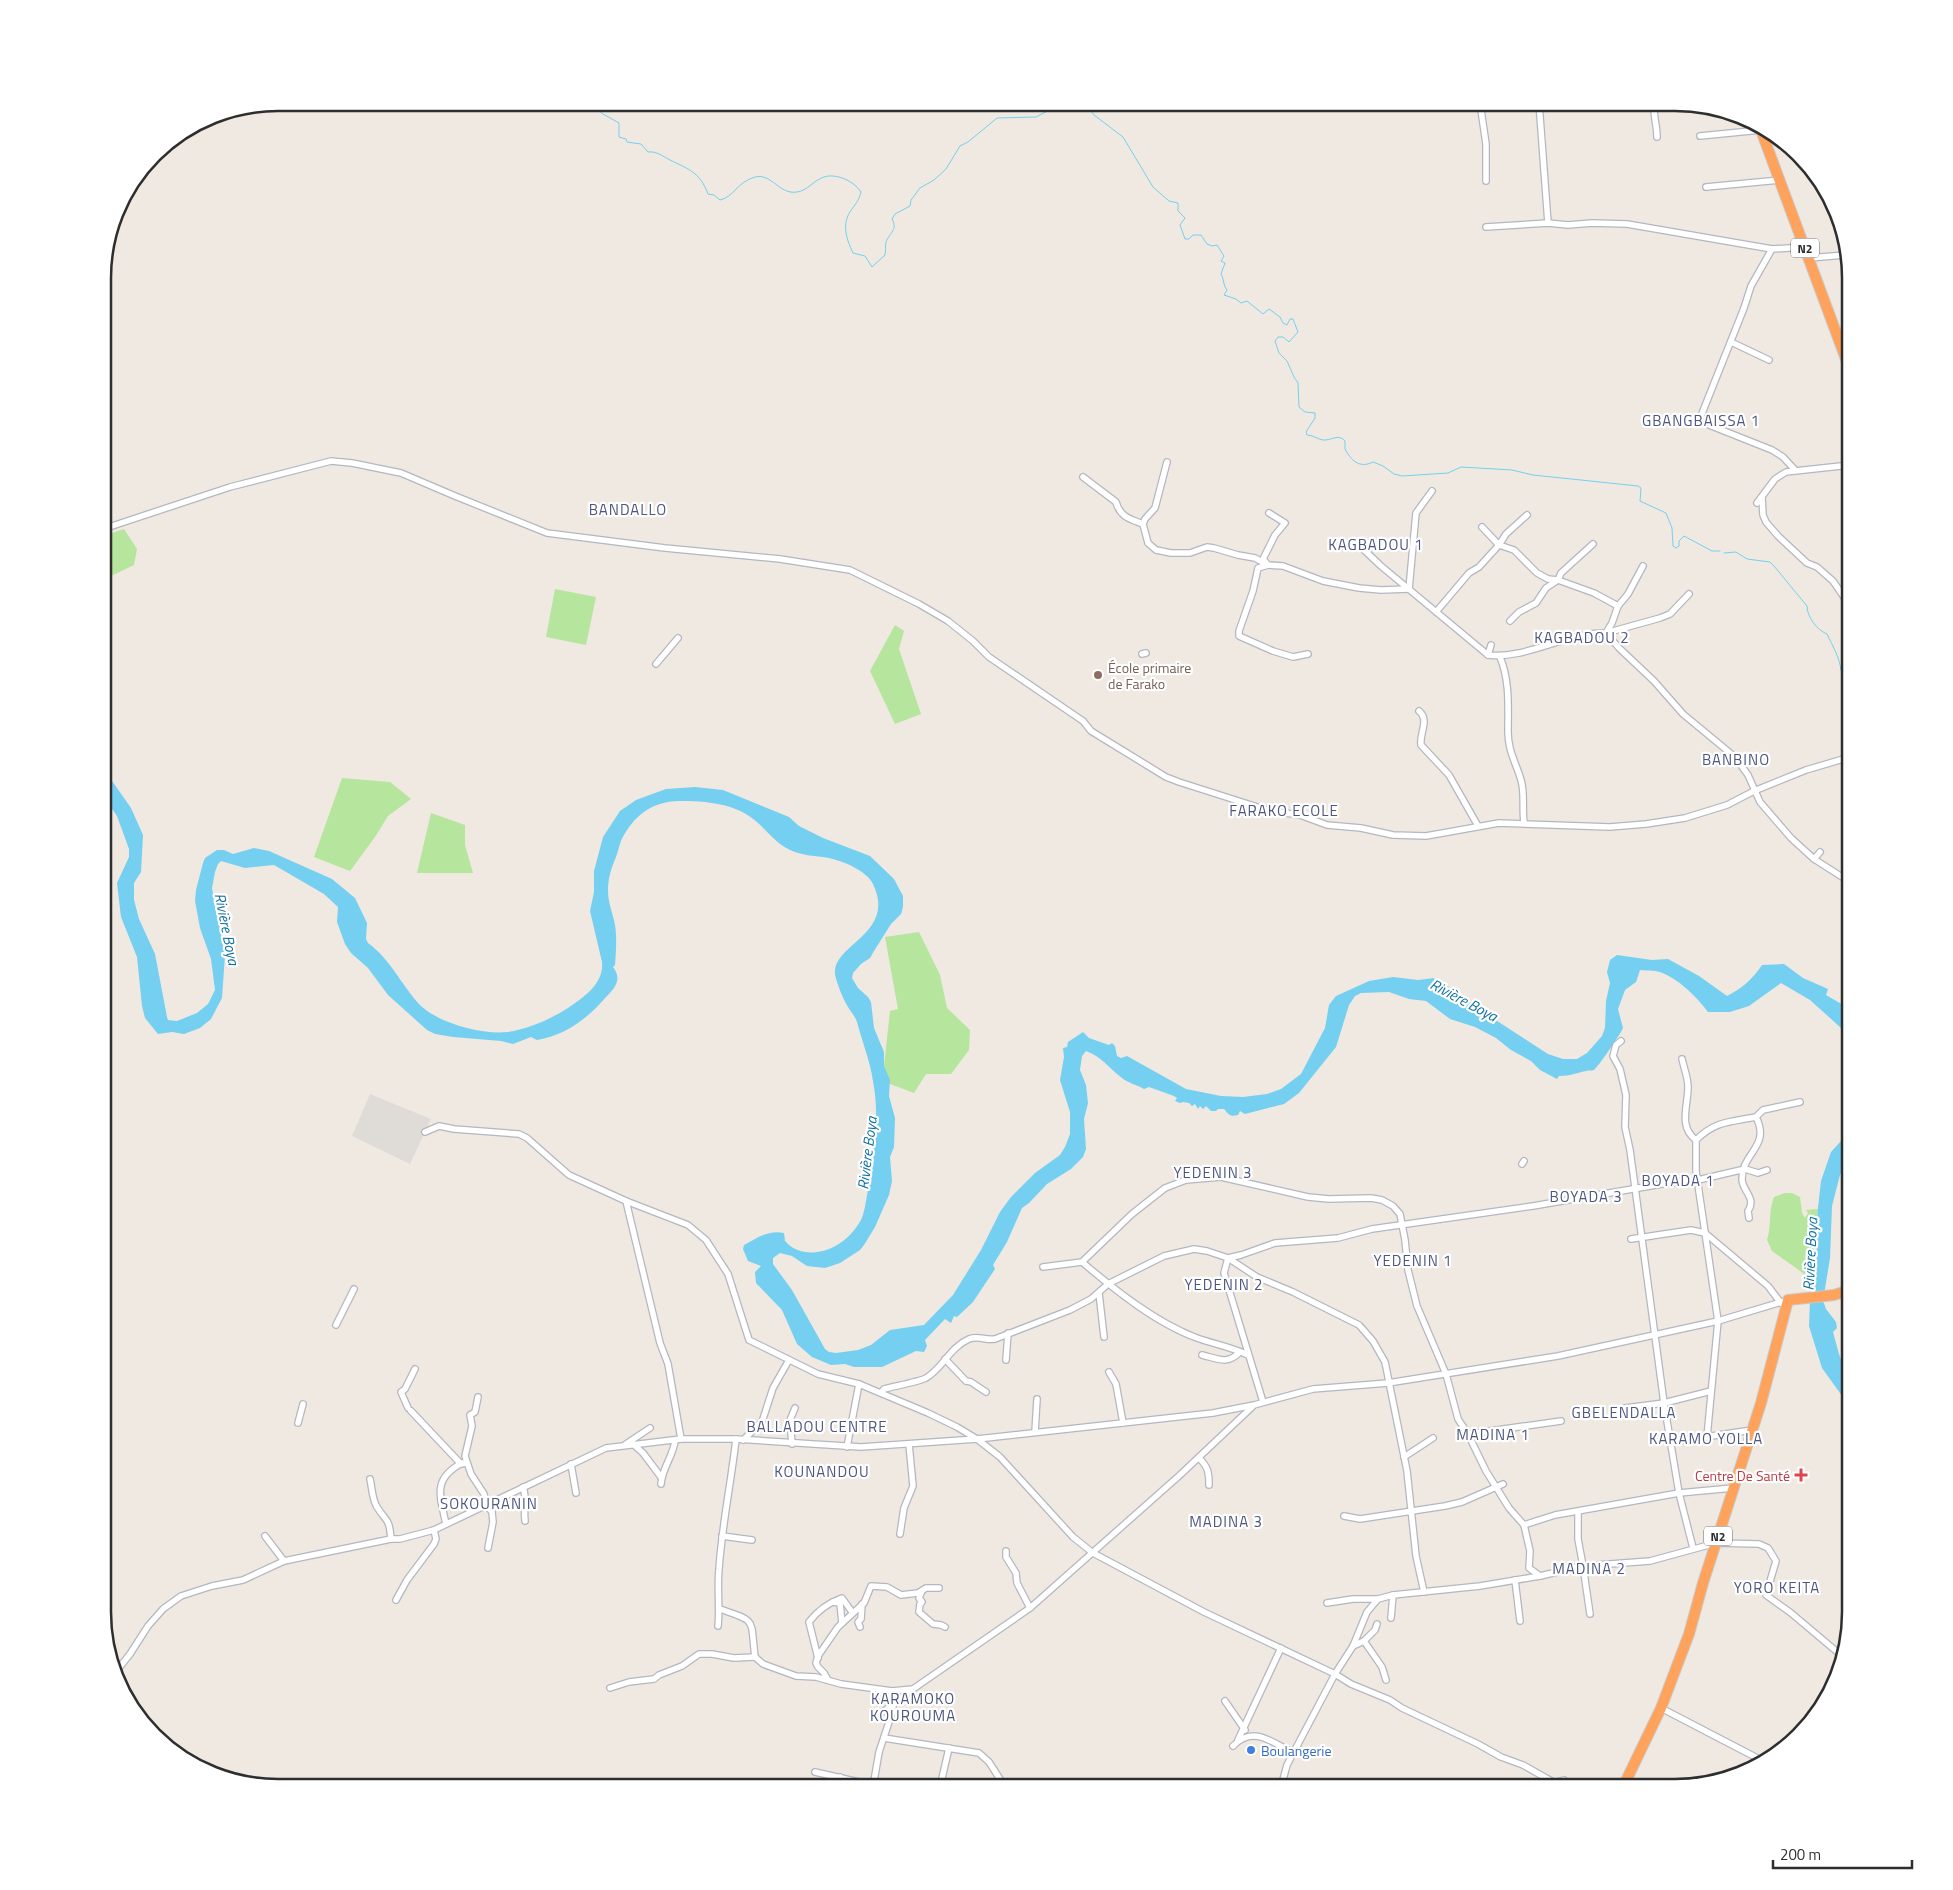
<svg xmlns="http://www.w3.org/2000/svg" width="1953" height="1890" font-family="'Titillium Web',sans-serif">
<rect width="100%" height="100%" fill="#efe9e1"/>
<!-- green -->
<g fill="#b6e59e">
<path d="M124,529L137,549L134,565L103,580V536Z"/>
<path d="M555,589L596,597L586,645L546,637Z"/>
<path d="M895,625L904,631L899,649L921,714L895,724L870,671Z"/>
<path d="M342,778L390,782L411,799L388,816L375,837L350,871L314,857Z"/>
<path d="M431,813L465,825V845L473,873H417Z"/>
<path d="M919,932L940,975L947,1008L970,1030L969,1050L951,1074H926L914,1093L890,1084L884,1066L890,1011L898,1009L885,937Z"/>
<path d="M1785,1193H1792L1800,1197L1802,1213L1805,1218L1808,1213L1806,1210L1818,1209L1813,1235L1817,1244L1814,1281L1772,1251L1767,1240C1772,1225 1768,1211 1774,1197Z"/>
</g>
<!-- plaza -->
<path fill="#dfdcd8" d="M370,1094L431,1119L410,1164L352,1136Z"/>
<!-- water -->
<g fill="#75cff0">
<path d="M103,768L131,808L143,835L141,872L134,883V900L139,919L155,954L167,1017L168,1020L177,1021L197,1013L208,1004L215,990L211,959L200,928L195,901L196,890L203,863L205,858L217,850H224L233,854L254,848L269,851L332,879L355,898L367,923L366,939L368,943C390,959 401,984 419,1004C437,1023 482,1035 508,1032C528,1029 551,1019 568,1008C584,997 604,984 602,962L590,911L594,892V871L603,837L620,811L636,800L666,789L695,787L723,790L789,817L799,826L823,838L870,856L894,879L903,896V907L901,914L891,924L874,951L870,958L861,964L853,973L852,978L858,988L868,997L871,1002L874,1028L884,1052V1066L890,1080L889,1096L895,1118L894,1147L890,1157L892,1181L889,1195L875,1227L864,1245L860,1250L840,1263L825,1268L807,1266L792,1256L780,1253L773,1258V1264L792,1290L825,1349L829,1352L836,1353L858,1350L871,1345L890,1330L924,1325L953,1295L981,1250L1000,1212L1011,1197L1035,1173L1060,1155L1065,1147L1070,1134V1112L1060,1080L1064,1057L1063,1048L1067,1047L1068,1042L1083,1032L1089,1038L1109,1045L1112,1043L1115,1046L1117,1056L1121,1058L1127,1056L1186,1089L1221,1096L1243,1097L1267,1094L1281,1089L1301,1074L1325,1028L1329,1005L1336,996L1369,981L1393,977L1418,980L1434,978L1435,981L1449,987L1463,1001L1473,1003L1474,1006L1548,1054L1563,1059H1577L1587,1053L1602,1036L1605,1028L1606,1001L1610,983L1607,972L1610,960L1617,955L1652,960L1668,959L1699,976L1727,996C1742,988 1752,980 1762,965L1784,964L1803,978L1828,989L1826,995L1850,1009V1036L1810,1000L1781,983L1749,1006L1730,1012H1708C1696,996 1679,979 1660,972C1654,970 1646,971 1640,970L1636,982L1625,990L1618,1009L1623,1028C1620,1035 1598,1067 1594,1070C1591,1071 1588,1070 1586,1071C1575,1073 1571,1076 1559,1076L1557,1079L1540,1070L1531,1061L1511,1050L1496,1038L1475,1027L1450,1019L1426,1001L1409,999L1389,992L1361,993L1355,996L1349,1005L1336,1047L1299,1093L1284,1104L1245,1114L1240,1111L1238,1115C1230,1117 1229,1115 1224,1109H1218L1216,1111H1211L1206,1106L1203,1109L1200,1106L1198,1109L1195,1104L1192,1106L1189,1103L1183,1102L1180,1103L1175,1101L1177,1098L1174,1096L1149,1087L1144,1089C1137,1085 1128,1083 1122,1078C1109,1068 1102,1057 1086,1051L1082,1056L1080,1070L1086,1085L1088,1103L1084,1119L1086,1149L1083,1157L1071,1169L1047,1184L1029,1203L1022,1208L1007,1242L993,1265L995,1269L973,1302L957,1317L954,1316L951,1323L945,1319L925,1340L927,1346L924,1352L916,1351L882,1367H854L845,1364L831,1365L812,1357L797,1344L782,1310L756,1283L755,1272L761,1266L748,1261L743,1249L744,1245C757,1238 768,1230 784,1233L785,1241C796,1254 814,1255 829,1249C843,1244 854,1232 861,1220C865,1211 866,1200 868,1190C874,1154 880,1118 873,1081C870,1061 862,1041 857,1022C855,1016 851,1012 848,1007C843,999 837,984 835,974C832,944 897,934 873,884C867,871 843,861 829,858C818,856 806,856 795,852C779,847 769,833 757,822C736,803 706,801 679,801C652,801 632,817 621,841C619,846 618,852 616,857C611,869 608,878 608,891C608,903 613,914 615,925C617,938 616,952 615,965L613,967C622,979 616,987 606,997C587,1019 566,1035 537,1040L531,1037L513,1044L501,1041L453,1037L435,1034L427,1030L388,995L368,968L351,953L345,944L337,922L338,907L324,894L274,865L245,868L221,861L218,864L215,872L212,888L225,955L222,998L211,1019L200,1028L184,1034L172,1032L158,1034L145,1018L142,1006L137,957L121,917L117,883L129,857V849L117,816L103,796Z"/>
<path d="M1850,1131V1153L1840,1175L1832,1206L1830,1258L1823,1301L1826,1309L1836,1322L1837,1328L1833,1332L1839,1354L1850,1384V1407L1822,1368L1809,1326L1810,1300L1814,1281L1817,1244L1813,1235L1817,1217L1821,1181L1831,1152Z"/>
</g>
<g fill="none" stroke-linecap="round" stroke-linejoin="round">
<!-- stream -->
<g stroke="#75cff0" stroke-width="1">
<path d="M589,103L603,114L619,123V137L626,139L627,142L641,144L648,152C657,151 662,156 670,160C688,169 700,172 708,194L714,195L720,200C734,197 737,182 755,177C772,173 779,195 797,192C807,191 814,180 824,177C836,173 854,181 861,192C859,200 857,202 852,209C841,223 846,238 853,253L865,256L872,267L885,255C886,251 885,246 886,242C890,232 898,230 892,219L895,214L910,206L911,200L920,188L934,180L946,169L960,146L968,142L997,118L1036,117L1053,108L1057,103"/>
<path d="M1085,103L1094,115L1123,137L1153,187L1169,201L1178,203V211L1185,218L1180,225L1185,239H1189L1193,235H1201L1207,244L1212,246L1217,245L1224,256L1221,261L1225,263L1221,274C1224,279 1223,285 1227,290L1224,295L1236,299L1241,303L1247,301L1263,314L1269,309L1280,317L1283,323L1287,325L1290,319H1293L1298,332L1289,342L1283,337H1278L1275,341L1279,353L1287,361L1294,377L1298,383L1299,407L1305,412L1315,413V418L1306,432L1307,435C1313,435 1317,439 1323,440C1331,441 1338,433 1345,441V449C1351,460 1359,469 1373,462L1383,466L1394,474L1402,476L1448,473L1461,467L1512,470L1533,475L1638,486L1641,488L1640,501L1666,513L1672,528L1673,546L1676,548L1679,546V541L1684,536L1712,551H1720"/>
<path d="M1724,553L1736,552L1747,559L1770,562L1774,566L1807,606C1807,617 1817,630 1827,634C1833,647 1840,658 1841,671L1850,672"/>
</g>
<!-- river -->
<path stroke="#75cff0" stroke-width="9" d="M1828,1349C1831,1366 1841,1383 1850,1397"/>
<defs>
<g id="street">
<path d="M1480,103L1486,144V181"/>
<path d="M1539,103L1548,223"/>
<path d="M1654,103C1653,115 1657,125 1657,137"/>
<path d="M1481,107L1559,103"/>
<path d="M1700,136L1761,130"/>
<path d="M1706,187L1780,180"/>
<path d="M1486,227L1548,223L1568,225L1592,223L1627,224L1772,249L1805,247"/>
<path d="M1772,249L1751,286L1744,308L1699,421L1772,450L1783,457L1795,470"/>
<path d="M1845,252L1847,272L1850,279"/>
<path d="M1809,258L1845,255"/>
<path d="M1731,342L1769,360"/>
<path d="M1167,462L1155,508L1145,519L1143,524L1148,543L1156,550L1171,553H1190L1207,547L1214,548L1238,555L1255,558L1268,565L1283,566L1323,581L1359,588L1381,590L1409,589L1416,513L1432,491"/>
<path d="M1083,477L1116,502C1120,517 1130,519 1143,524"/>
<path d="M1762,497L1763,515L1766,522L1778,536L1807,563L1817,567L1833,581L1850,606"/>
<path d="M1757,503L1775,479L1786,472L1850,465"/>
<path d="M1269,513L1285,523L1275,535L1263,559L1268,565L1258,568L1253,591L1239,631V636L1273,651L1293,657L1308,654"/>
<path d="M1482,527L1499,545L1514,550L1537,573L1548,579L1558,580"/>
<path d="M103,529L230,487L331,461L352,463L401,473L455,496L547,533L665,548L780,559L850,570L919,604L948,621L973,641L989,657L1083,721L1091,731L1166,777L1179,782L1270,811L1300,815L1327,825L1361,828L1393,835L1426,836L1499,823L1610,827L1646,824L1685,818L1727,805L1754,791L1806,770L1850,757"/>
<path d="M1361,547L1381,566L1488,655C1524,660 1568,632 1606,633L1612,623L1618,606L1594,593L1558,580L1561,573L1593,544"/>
<path d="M1689,594L1670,614L1660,618L1606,633L1619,648L1654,681L1683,714L1735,757L1748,775L1760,802L1791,838L1814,859L1850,882"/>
<path d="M1618,606L1628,594L1643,566"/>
<path d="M1436,612L1469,573L1479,567L1499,545L1506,534L1527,515"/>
<path d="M1510,621L1519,612L1536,603L1546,588L1558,580"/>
<path d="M1142,654L1146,653"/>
<path d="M1488,655L1491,645"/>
<path d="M1500,657C1510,681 1508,706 1508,732C1508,751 1516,763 1521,780C1525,793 1522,809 1524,822"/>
<path d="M656,664L678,638"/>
<path d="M1419,711C1430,720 1419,734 1421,745L1449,775L1478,826"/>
<path d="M1814,859L1820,852"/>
<path d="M1621,1041L1616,1045L1613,1056L1620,1069L1626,1095L1625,1127L1630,1150L1664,1403L1679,1493L1693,1548"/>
<path d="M1682,1059C1684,1068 1688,1078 1688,1087C1688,1106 1678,1127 1696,1140"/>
<path d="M425,1132L439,1126L454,1129L519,1134L527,1138L569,1175L626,1201L688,1225L706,1240L728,1274L749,1340L818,1374L859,1384L928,1413L957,1427L977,1439L1000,1457L1073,1537L1093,1553L1204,1612L1335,1674L1351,1684L1390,1700L1402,1708L1478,1744L1501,1757L1523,1765L1562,1787"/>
<path d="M1522,1164L1524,1161"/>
<path d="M626,1201L660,1343L668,1364L681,1439"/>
<path d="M1749,1218L1748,1211C1757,1198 1742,1191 1742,1179C1742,1152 1771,1147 1756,1117L1763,1110L1800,1102"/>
<path d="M1631,1239L1691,1230L1705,1233L1768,1286L1781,1303"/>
<path d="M1043,1267L1082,1262"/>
<path d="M1099,1293L1104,1337"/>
<path d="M336,1325L354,1289"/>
<path d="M1202,1355C1219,1359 1227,1365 1240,1352"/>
<path d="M1248,1355C1231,1347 1214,1344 1197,1338C1156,1323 1115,1290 1082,1262L1132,1214L1165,1188L1186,1180L1221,1177L1308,1197L1329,1199L1371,1198L1382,1200L1393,1206L1400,1214L1405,1240L1408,1270L1417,1306L1446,1374L1458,1419L1468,1434L1486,1471L1509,1508L1524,1525L1555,1515L1679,1493L1733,1488"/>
<path d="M945,1359L966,1381L971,1382L986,1392"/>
<path d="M1006,1360L1008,1333"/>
<path d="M1109,1372L1116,1384L1123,1423"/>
<path d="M881,1393L884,1389C895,1386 918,1382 926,1378C943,1368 950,1347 969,1339C978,1335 986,1341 995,1339L1070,1310L1091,1299L1108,1284L1164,1256L1194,1249L1207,1251L1228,1258L1257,1277L1293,1292L1359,1325L1373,1341L1385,1362L1407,1471L1416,1556L1424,1592"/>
<path d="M478,1397L475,1412L470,1415L472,1426L465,1456L471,1474L484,1494L486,1504L492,1512L493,1522L488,1548"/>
<path d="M1263,1402L1224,1273L1228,1258L1241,1255L1275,1243L1338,1238L1372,1229L1533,1206L1662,1184L1698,1180L1745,1169L1758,1173L1767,1170"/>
<path d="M408,1408L401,1392L405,1389L415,1369"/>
<path d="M1625,1408L1664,1403L1711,1391"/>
<path d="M411,1411L461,1464L466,1463"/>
<path d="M298,1423L303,1404"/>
<path d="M1035,1432L1037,1399"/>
<path d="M1468,1434L1561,1421"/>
<path d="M1707,1437L1718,1321L1696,1171V1140C1715,1121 1730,1122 1756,1117"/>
<path d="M743,1440L762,1422L773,1388L789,1360"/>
<path d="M1671,1442L1752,1430"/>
<path d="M632,1443L643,1453L661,1477"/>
<path d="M626,1444L650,1428"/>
<path d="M792,1444L790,1420L795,1408"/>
<path d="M847,1447L859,1384"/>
<path d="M1404,1457L1433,1438"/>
<path d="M1199,1458C1208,1467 1209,1472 1209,1485"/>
<path d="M571,1464L576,1493"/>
<path d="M370,1479C372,1487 372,1499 377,1507C387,1523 389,1517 391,1539"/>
<path d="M661,1484C662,1468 674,1455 675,1440"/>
<path d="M523,1487C528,1502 523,1507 525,1521"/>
<path d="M1578,1512V1539L1583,1566L1650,1561L1716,1543L1759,1544L1768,1548L1776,1561L1766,1595L1791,1613L1842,1656"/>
<path d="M1344,1516L1360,1519L1445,1506L1462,1502L1503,1484"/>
<path d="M446,1524C440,1496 432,1479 462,1463"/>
<path d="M1524,1525L1530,1551L1529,1568L1540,1576L1583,1566L1590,1614"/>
<path d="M900,1534L904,1508L913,1486L909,1444"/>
<path d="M265,1536L284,1561"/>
<path d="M722,1536L752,1540"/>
<path d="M1006,1551V1557L1016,1573L1017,1583L1030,1608"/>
<path d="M1515,1580L1520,1621"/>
<path d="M922,1591L919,1598L922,1602L920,1604L919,1612L933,1624L941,1625L945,1627"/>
<path d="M396,1600L407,1580L434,1544L436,1539L434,1530"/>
<path d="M833,1602L840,1603L842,1623"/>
<path d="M1327,1603L1353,1599H1378L1393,1595L1480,1586L1540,1576"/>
<path d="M720,1609C758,1622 750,1618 755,1657L763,1664L796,1676L816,1677L841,1684L892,1691L913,1689L1030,1608L1180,1475L1252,1407"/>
<path d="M1391,1618L1393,1595"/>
<path d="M718,1626C720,1607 717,1588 719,1569C722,1525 731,1483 736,1439"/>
<path d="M860,1627L858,1622L861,1619L862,1604"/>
<path d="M1364,1641L1375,1630L1377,1624"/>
<path d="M1353,1646L1364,1641L1382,1667L1386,1680"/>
<path d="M818,1658L809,1622C818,1610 828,1603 842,1598L852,1612"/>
<path d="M115,1673L130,1654L148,1626L163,1609L181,1596L212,1586L243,1580L284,1561L391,1539H400L434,1530L606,1448L681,1439H736L861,1447L977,1439L1213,1413L1254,1405L1313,1389L1388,1383L1558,1356L1718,1321L1788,1300"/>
<path d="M828,1680L824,1673L818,1667L816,1663L818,1656L838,1627L864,1603L871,1586L887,1587L901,1595L918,1593L926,1588H939"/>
<path d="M610,1688L629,1682L654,1679L659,1675L682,1666L699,1654H712L734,1658L755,1657"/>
<path d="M1225,1701L1245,1730"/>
<path d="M1661,1708L1763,1761"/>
<path d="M883,1712L913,1689"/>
<path d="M884,1738L979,1753L989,1762L1005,1787"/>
<path d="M1238,1740L1281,1648"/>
<path d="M1233,1746C1253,1725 1272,1742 1293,1753"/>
<path d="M815,1772L868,1784L874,1782"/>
<path d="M830,1787L834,1779L840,1777"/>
<path d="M873,1787L879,1752L893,1710L892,1691"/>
<path d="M940,1787L949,1748"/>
<path d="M1281,1787L1287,1765L1335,1674L1353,1646L1367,1612L1378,1599"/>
<path d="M1435,1787H1441"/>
<path d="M1538,1787L1564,1780"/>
</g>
<g id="highway">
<path d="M1759,125L1850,370"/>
<path d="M1623,1787L1661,1708L1689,1634L1703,1583L1761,1403L1788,1300L1834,1295L1850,1290"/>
</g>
</defs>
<!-- street casing -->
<use href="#street" stroke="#b4b7c1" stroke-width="8"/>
<!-- highway casing -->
<use href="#highway" stroke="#c9c9c9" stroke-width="12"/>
<!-- street -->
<use href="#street" stroke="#fff" stroke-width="5.5"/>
<!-- highway -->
<use href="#highway" stroke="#ffa35c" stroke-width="10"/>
</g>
<!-- markers -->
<circle fill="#8d6e63" stroke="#fff" stroke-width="2" cx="1098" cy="675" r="5"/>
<path fill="#e0444e" stroke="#fff" stroke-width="2" d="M1798.5 1467.5h5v5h5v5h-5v5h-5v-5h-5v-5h5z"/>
<circle fill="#3f7fe0" stroke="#fff" stroke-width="2" cx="1251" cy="1750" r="5"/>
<g text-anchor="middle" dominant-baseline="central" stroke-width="4.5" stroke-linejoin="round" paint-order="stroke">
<!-- shield labels -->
<g fill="#fff" stroke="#6d6d6d" stroke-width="1">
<rect x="1791" y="238.5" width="28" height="19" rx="4"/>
<rect x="1704" y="1526.5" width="28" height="19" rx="4"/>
</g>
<g font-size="12" font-weight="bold" fill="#2e2e2e">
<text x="1805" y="248">N2</text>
<text x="1718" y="1536">N2</text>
</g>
<!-- education labels -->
<g font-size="14" fill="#785e54" stroke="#fff" text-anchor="start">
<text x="1108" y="667">École primaire<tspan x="1108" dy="16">de Farako</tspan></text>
</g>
<!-- health labels -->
<g font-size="14" fill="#be3a42" stroke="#fff" text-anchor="end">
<text x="1790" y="1475">Centre De Santé</text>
</g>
<!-- shop labels -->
<g font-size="14" fill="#366cbe" stroke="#fff" text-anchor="start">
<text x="1261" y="1750">Boulangerie</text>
</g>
<!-- neighbourhood labels -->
<g font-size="15" letter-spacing="1" fill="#4d5680" stroke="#fff">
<text x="1701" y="420">GBANGBAISSA 1</text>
<text x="628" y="509">BANDALLO</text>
<text x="1376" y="544">KAGBADOU 1</text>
<text x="1582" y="637">KAGBADOU 2</text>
<text x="1736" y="759">BANBINO</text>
<text x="1284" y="810">FARAKO ECOLE</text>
<text x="1213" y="1172">YEDENIN 3</text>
<text x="1678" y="1180">BOYADA 1</text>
<text x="1586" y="1196">BOYADA 3</text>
<text x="1413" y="1260">YEDENIN 1</text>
<text x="1224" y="1284">YEDENIN 2</text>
<text x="1624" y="1412">GBELENDALLA</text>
<text x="817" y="1426">BALLADOU CENTRE</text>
<text x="1493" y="1434">MADINA 1</text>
<text x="1706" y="1438">KARAMO YOLLA</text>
<text x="822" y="1471">KOUNANDOU</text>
<text x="489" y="1503">SOKOURANIN</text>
<text x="1226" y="1521">MADINA 3</text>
<text x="1589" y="1568">MADINA 2</text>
<text x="1777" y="1587">YORO KEITA</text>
<text x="913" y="1698">KARAMOKO<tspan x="913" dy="17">KOUROUMA</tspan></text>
</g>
<!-- water labels -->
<g font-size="15" font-style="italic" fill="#0d6fa3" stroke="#fff">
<text transform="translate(227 929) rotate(79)">Rivière Boya</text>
<text transform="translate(1464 1000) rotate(28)">Rivière Boya</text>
<text transform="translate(867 1153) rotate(-83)">Rivière Boya</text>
<text transform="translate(1810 1254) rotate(-87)">Rivière Boya</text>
</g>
</g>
<!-- crop -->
<path d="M0 0H1953V1890H0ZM278 111H1675A167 167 0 0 1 1842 278V1612A167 167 0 0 1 1675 1779H278A167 167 0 0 1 111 1612V278A167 167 0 0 1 278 111Z" fill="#fff" fill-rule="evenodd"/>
<path fill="none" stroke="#2e2e2e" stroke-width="2.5" d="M278 111H1675A167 167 0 0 1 1842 278V1612A167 167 0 0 1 1675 1779H278A167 167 0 0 1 111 1612V278A167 167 0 0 1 278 111Z"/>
<!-- scale -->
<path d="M1773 1860v8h139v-8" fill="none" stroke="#2e2e2e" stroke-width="2.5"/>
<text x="1780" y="1860" font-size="15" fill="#2e2e2e" stroke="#ffffff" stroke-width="4" paint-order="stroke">200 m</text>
</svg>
